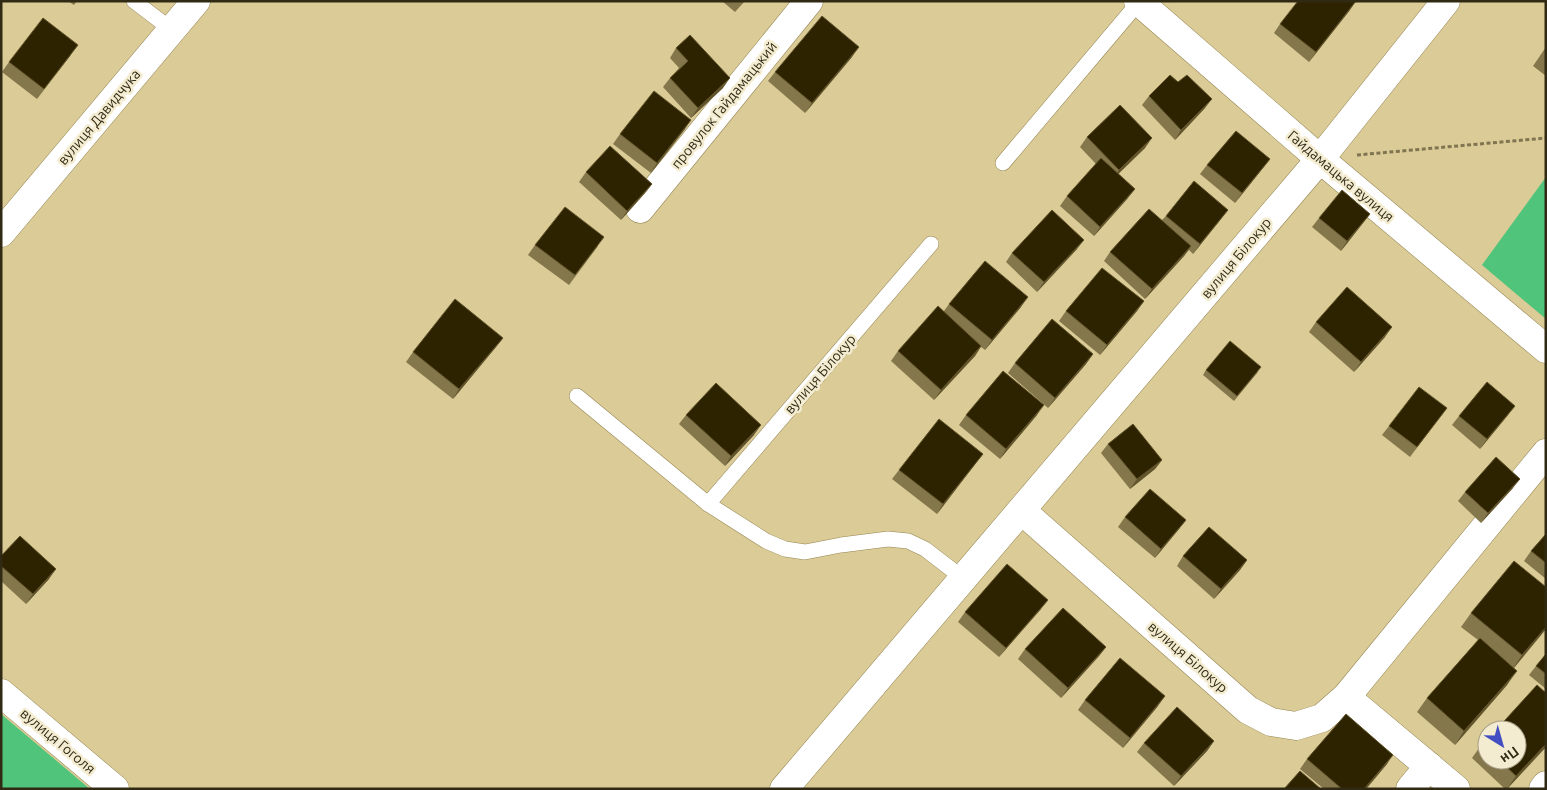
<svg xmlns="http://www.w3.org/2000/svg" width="1547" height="790" font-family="Ubuntu,sans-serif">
<rect width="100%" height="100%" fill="#dbcb96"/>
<!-- green -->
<g fill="#51c47c">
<path d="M1546,177V319L1482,265Z"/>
<path d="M1,714L90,789H1Z"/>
</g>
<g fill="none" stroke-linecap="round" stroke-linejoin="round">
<defs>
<g id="lane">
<path d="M134,1L172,30"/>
<path d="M1003,163L1139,2"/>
<path d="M577,396L708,504L766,541L785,549L805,552L841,545L888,539L908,541L925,549L964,579"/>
<path d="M708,504L931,244"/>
</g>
<g id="street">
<path d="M1138,1L1320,159L1546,349"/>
<path d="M640,209L809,1"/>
<path d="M1,233L196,1"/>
<path d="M1022,511L1248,710L1271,722L1296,726L1322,718L1346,697L1546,453"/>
<path d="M1,693L115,789"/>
<path d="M1346,697L1456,789"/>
<path d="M784,789L1320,159L1446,1"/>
<path d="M1410,789L1429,766"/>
<path d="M1543,789L1546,785"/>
</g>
</defs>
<!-- lane casing -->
<use href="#lane" stroke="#958653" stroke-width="16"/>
<!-- street casing -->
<use href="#street" stroke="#958653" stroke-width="29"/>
<!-- path -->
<path stroke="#807551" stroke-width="3" stroke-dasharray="4 2.5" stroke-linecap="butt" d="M1357,155L1546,138"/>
<!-- lane -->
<use href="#lane" stroke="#fff" stroke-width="15"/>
<!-- street -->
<use href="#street" stroke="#fff" stroke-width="28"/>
</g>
<!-- wall -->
<g fill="#84774b">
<path d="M68,1H77L74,5Z"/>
<path d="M722,1H745L735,12Z"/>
<path d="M1350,10L1309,62L1274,33L1280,24Z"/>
<path d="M1546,47V76L1533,66Z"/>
<path d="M676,48L723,88L691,118L663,87L670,78L679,68L670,58Z"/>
<path d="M71,55L37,99L2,72L9,62Z"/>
<path d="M852,57L805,113L768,81L775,72Z"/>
<path d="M1149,96L1205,108L1175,140L1142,105Z"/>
<path d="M685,129L651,173L613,144L620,134Z"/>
<path d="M1087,137L1145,148L1118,174L1128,198L1094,236L1060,206L1067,196L1096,164L1080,147Z"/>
<path d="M1270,159L1263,168L1235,203L1200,174L1207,165Z"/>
<path d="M586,172L652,184L645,193L621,220L579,182Z"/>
<path d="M1370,214L1363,223L1341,251L1312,227L1319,218Z"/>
<path d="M1166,216L1221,219L1193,254L1189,250L1184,256L1145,299L1104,261L1110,252L1162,220Z"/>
<path d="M535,245L598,246L569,285L528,255Z"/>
<path d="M1077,249L1037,292L1006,262L1012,253Z"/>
<path d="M1144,301L1137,311L1100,355L1059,321L1066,311Z"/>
<path d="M949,304L1021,307L985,350L981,347L975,356L934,400L891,361L898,351L944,311Z"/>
<path d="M1316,322L1385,337L1354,372L1309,332Z"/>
<path d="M503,338L496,347L453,399L406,362L413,352Z"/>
<path d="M1093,354L1086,364L1048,408L1008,373L1015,363Z"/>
<path d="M1206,370L1258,372L1234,401L1203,375Z"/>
<path d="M1447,408L1410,457L1382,435L1389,426Z"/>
<path d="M686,415L754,435L725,466L679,424Z"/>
<path d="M966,415H1037L1000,459L959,425Z"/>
<path d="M1508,415L1480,449L1452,425L1459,416Z"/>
<path d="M1108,444L1162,460L1155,469L1130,489L1101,453Z"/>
<path d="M976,463L937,514L892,479L899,470Z"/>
<path d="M1513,488L1481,523L1458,501L1465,492Z"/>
<path d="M1125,517L1186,520L1179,529L1155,558L1118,527Z"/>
<path d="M1546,534V579L1524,561L1531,551Z"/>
<path d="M1,556L49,579L26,604L1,581Z"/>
<path d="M1183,556L1247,560L1240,570L1214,599L1177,566Z"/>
<path d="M1546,587V629L1514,668L1507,685L1455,745L1417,712L1427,698L1478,640L1461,627L1471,613Z"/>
<path d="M1041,609L999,657L958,622L965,612Z"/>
<path d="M1106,647L1099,656L1061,698L1018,659L1025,649Z"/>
<path d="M1546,654V689L1529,675L1536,666Z"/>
<path d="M1085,700L1158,706L1123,748L1078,710Z"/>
<path d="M1487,739V760H1517L1546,747L1507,789H1505L1472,758L1482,744Z"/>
<path d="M1214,741L1207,751L1174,786L1137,752L1144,743Z"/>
<path d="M1307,759L1387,764L1366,789H1324L1300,769Z"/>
</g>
<!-- shaded-wall -->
<g fill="#62552d">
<path d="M1356,1L1350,10L1309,62L1316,52Z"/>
<path d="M859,47L852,57L805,113L812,103Z"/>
<path d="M730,78L723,88L691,118L698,108Z"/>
<path d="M1212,99L1205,108L1175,140L1181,130Z"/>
<path d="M691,120L685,129L651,173L657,163Z"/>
<path d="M1152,138L1145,148L1112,180L1119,170Z"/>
<path d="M1270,159L1263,168L1235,203L1242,193Z"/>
<path d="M652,184L645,193L621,220L627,211Z"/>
<path d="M1135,189L1128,198L1094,236L1100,227Z"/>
<path d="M1228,210L1221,219L1193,254L1200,244Z"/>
<path d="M1370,214L1363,223L1341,251L1347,241Z"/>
<path d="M1084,240L1077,249L1037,292L1044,282Z"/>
<path d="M1191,246L1184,256L1145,299L1152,289Z"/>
<path d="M1028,297L1021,307L985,350L992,340Z"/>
<path d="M1144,301L1137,311L1100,355L1107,345Z"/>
<path d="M1392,327L1385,337L1354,372L1361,362Z"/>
<path d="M503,338L496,347L453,399L459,389Z"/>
<path d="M981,346L975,356L934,400L941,390Z"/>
<path d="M1093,354L1086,364L1048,408L1055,398Z"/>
<path d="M1044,405L1037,415L1000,459L1006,449Z"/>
<path d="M1515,406L1508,415L1480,449L1487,439Z"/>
<path d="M761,425L754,435L725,466L731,456Z"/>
<path d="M983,454L976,463L937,514L943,504Z"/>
<path d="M1162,460L1155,469L1130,489L1137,479Z"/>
<path d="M1520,479L1513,488L1481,523L1488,513Z"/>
<path d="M1186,520L1179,529L1155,558L1161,549Z"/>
<path d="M1247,560L1240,570L1214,599L1221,589Z"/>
<path d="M56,569L49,579L26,604L33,594Z"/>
<path d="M1048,600L1041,609L999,657L1006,648Z"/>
<path d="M1546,627V629L1512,670L1522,655Z"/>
<path d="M1106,647L1099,656L1061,698L1068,688Z"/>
<path d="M1517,671L1507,685L1455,745L1464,731Z"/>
<path d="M1165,696L1158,706L1123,748L1130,738Z"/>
<path d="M1214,741L1207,751L1174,786L1181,776Z"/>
<path d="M1546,744V747L1507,789L1516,776Z"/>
<path d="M1393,755L1387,764L1366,789H1364Z"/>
</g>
<!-- building -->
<g fill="#2e2300" stroke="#62552d">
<path d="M1298,1H1356L1316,52L1280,24Z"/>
<path d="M822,16L859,47L812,103L775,72Z"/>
<path d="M43,18L78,45L44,89L9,62Z"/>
<path d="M690,35L730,78L698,108L670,78L688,61L676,48Z"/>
<path d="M1170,75L1178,82L1187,75L1212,99L1181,130L1149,96Z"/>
<path d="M654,91L691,120L657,163L620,134Z"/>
<path d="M1120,105L1152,138L1119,170L1087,137Z"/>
<path d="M1236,131L1270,159L1242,193L1207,165Z"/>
<path d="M610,146L652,184L627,211L586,172Z"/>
<path d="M1101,158L1135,189L1100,227L1067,196Z"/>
<path d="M1194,181L1228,210L1200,244L1166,216Z"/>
<path d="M1342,190L1370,214L1347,241L1319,218Z"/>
<path d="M565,207L604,237L575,275L535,245Z"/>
<path d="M1149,209L1191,246L1152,289L1110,252Z"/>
<path d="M1052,210L1084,240L1044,282L1012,253Z"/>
<path d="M985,261L1028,297L992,340L949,304Z"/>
<path d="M1102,268L1144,301L1107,345L1066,311Z"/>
<path d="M1347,287L1392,327L1361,362L1316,322Z"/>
<path d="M455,299L503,338L459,389L413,352Z"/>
<path d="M938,306L981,346L941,390L898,351Z"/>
<path d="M1052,319L1093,354L1055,398L1015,363Z"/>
<path d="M1230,341L1261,367L1237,396L1206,370Z"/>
<path d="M1003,371L1044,405L1006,449L966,415Z"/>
<path d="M1487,382L1515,406L1487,439L1459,416Z"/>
<path d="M716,383L761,425L731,456L686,415Z"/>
<path d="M1419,387L1447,408L1417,447L1389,426Z"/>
<path d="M939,419L983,454L943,504L899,470Z"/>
<path d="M1133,424L1162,460L1137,479L1108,444Z"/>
<path d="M1496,457L1520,479L1488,513L1465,492Z"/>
<path d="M1150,489L1186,520L1161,549L1125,517Z"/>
<path d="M1209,527L1247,560L1221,589L1183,556Z"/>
<path d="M1546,534V563L1531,551Z"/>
<path d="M20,536L56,569L33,594L1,566V556Z"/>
<path d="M1514,561L1546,587V627L1522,655L1471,613Z"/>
<path d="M1007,564L1048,600L1006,648L965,612Z"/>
<path d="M1063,608L1106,647L1068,688L1025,649Z"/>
<path d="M1480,638L1517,671L1464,731L1427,698Z"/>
<path d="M1546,654V674L1536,666Z"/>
<path d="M1120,658L1165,696L1130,738L1085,700Z"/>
<path d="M1537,685L1546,693V744L1516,776L1499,760H1517V730H1496Z"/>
<path d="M1177,707L1214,741L1181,776L1144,743Z"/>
<path d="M1346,714L1393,755L1364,789H1342L1307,759Z"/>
<path d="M1487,739V749L1482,744Z"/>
<path d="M1300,771L1321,789H1284Z"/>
</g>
<g text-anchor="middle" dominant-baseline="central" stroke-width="5" stroke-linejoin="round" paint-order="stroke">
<!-- street labels -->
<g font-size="14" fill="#302a15" stroke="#f4ecd1">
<text transform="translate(724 105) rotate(-51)">провулок Гайдамацький</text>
<text transform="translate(99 117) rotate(-50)">вулиця Давидчука</text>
<text transform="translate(1341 176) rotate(40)">Гайдамацька вулиця</text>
<text transform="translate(1236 258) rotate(-50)">вулиця Білокур</text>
<text transform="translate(820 374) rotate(-49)">вулиця Білокур</text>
<text transform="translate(1188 657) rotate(41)">вулиця Білокур</text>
<text transform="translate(58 741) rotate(40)">вулиця Гоголя</text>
</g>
</g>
<!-- border -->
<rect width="1547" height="790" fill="none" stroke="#302a15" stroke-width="5"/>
<!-- north arrow -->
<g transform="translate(1502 745) rotate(143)"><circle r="24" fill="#f4ecd1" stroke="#a69e86"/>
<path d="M0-4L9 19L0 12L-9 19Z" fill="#424ec2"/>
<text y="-8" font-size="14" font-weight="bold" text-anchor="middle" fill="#302a15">Пн</text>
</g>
</svg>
